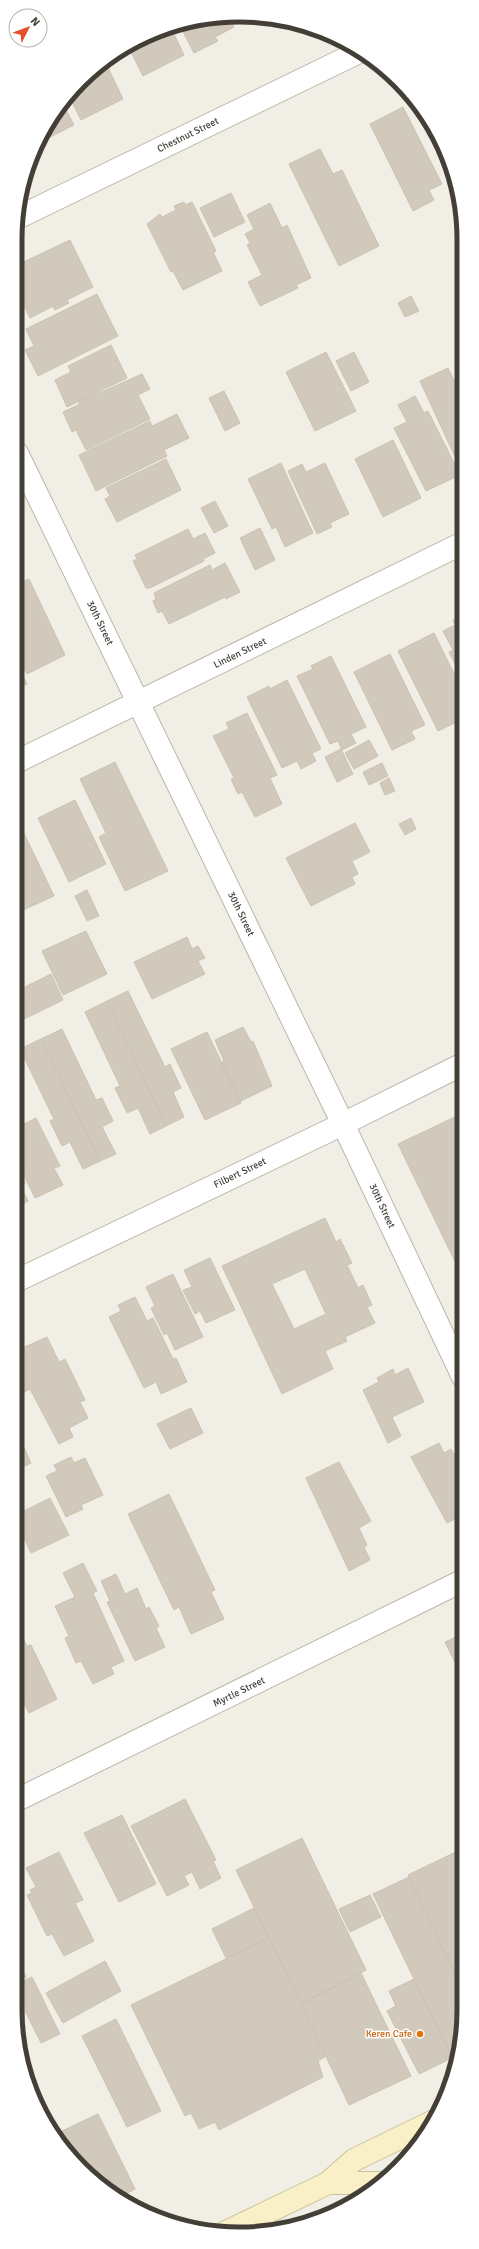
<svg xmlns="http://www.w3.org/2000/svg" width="479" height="2249" font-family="Signika,sans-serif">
<rect width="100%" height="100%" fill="#f1eee5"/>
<!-- building -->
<g fill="#d1cabc" stroke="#cbc2b0" fill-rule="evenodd">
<path d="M230,19L234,27L215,37L218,41L194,53L179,24Z"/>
<path d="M171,28L184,55L143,76L129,48Z"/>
<path d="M105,61L123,99L81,120L70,98Z"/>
<path d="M64,106L74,125L40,142L45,127Z"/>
<path d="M403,107L442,184L429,190L434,200L413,211L370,124Z"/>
<path d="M320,149L333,174L342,170L379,246L339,266L289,164Z"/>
<path d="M231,193L245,222L214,237L200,208Z"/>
<path d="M184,202L185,205L192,202L216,251L213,252L222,271L183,290L173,271L171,272L147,224L160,214L162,217L176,210L174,206Z"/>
<path d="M270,203L282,228L287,225L311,278L296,285L298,288L260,306L248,282L262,275L247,245L250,243L245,234L254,229L247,215Z"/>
<path d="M70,240L93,287L67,300L69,303L55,310L53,306L30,318L24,305L18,308L17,307V265Z"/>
<path d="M97,294L118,336L38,376L25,350L34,346L26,329Z"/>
<path d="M411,296L419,311L405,317L398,303Z"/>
<path d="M111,345L127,378L67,407L55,380L71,372L68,366Z"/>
<path d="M326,352L356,411L315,431L286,372Z"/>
<path d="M354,352L369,382L351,391L336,361Z"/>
<path d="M448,368L463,399L462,472L420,381Z"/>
<path d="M142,374L150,389L138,395L150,419L86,450L76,430L72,432L63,412L80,404L79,402Z"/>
<path d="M224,391L240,423L225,431L209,398Z"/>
<path d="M415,396L424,413L428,411L460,475L426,491L394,428L407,422L398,405Z"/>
<path d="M177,414L189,438L164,450L167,456L96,491L79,455L150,421L152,426Z"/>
<path d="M393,440L421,498L383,517L355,459Z"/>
<path d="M166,459L181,490L117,522L105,499L110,496L106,488Z"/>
<path d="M281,463L313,533L285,547L276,527L272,529L248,479Z"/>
<path d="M325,463L349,514L330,523L332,527L317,534L288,471L302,464L306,472Z"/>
<path d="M215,501L228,526L214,533L201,508Z"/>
<path d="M260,528L275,560L255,570L240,538Z"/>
<path d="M188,529L193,539L205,533L215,553L203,559L204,561L150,588H146L133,561L137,559L135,555Z"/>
<path d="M225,563L240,592L226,599L225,597L169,624L162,611L158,613L153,601L156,599L154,593L210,565L212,570Z"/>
<path d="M29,579L65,655L27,674L16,651L17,585Z"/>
<path d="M463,615V680L449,652L453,650L443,631L455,625L453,620Z"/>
<path d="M434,633L463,692V719L438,731L398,651Z"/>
<path d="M390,654L425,725L411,731L415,739L392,750L354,672Z"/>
<path d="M331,656L366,727L351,734L356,743L342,750L338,741L330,744L297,676L313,669L311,666Z"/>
<path d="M16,663L27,684L16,689Z"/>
<path d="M287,680L321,749L312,753L316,761L301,769L297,761L282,768L247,697L269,686L270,689Z"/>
<path d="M247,713L277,775L270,778L282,804L255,817L242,792L238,794L231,779L234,778L213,736L229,729L226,723Z"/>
<path d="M463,719V735L457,722Z"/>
<path d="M369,740L378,756L354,769L345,753Z"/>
<path d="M341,749L353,774L337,782L325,757Z"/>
<path d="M115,762L168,871L125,891L99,837L106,833L80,779Z"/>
<path d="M382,763L388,776L369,785L363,772Z"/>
<path d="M389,778L395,791L385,795L380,783Z"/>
<path d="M75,800L106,864L69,882L38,818Z"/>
<path d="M411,818L416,829L405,835L399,824Z"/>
<path d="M355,823L370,852L352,861L358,874L352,877L355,884L311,906L286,858Z"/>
<path d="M20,825L54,896L23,910L16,896V827Z"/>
<path d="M87,890L99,916L87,921L75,896Z"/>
<path d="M86,931L107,974L63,995L42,951Z"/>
<path d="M187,937L192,949L198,946L205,958L198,961L205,974L152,999L134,962Z"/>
<path d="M51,974L63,1000L16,1023V1001L25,997L21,989Z"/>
<path d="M128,991L165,1067L170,1064L181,1088L173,1092L184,1117L166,1126L107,1001Z"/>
<path d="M107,1001L166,1126L150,1134L138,1108L127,1113L115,1088L120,1086L85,1012Z"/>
<path d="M243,1027L251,1042L253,1041L272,1086L241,1101L222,1062L224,1061L215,1040Z"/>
<path d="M62,1029L96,1100L102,1098L113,1121L102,1127L116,1154L100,1161L41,1039Z"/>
<path d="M207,1032L241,1103L205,1120L171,1049Z"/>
<path d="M41,1039L100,1161L83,1169L70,1142L62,1146L50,1121L54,1119L20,1049Z"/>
<path d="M463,1113V1122L459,1115Z"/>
<path d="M459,1115L463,1122V1278L398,1144Z"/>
<path d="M36,1118L60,1166L54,1168L63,1185L35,1198L16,1159V1128Z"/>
<path d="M16,1164L25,1183L20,1185L28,1201L16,1207Z"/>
<path d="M325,1218L336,1242L340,1239L352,1263L347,1265L358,1288L363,1285L372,1305L367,1307L375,1323L345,1337L347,1341L325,1351L333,1369L282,1394L222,1266ZM305,1269L326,1314L294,1329L272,1284Z"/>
<path d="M210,1258L235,1310L206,1323L200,1311L195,1314L183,1290L192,1287L184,1270Z"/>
<path d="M173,1274L203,1337L175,1350L167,1333L164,1335L151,1308L155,1306L146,1287Z"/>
<path d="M135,1297L147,1321L153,1318L173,1359L176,1358L187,1382L161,1394L156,1382L144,1388L109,1317L121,1311L118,1305Z"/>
<path d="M47,1337L59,1362L65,1359L85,1400L80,1402L88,1418L69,1428L73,1437L59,1444L30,1389L22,1393L16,1380V1361L20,1359L16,1351Z"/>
<path d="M408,1368L424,1402L392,1417L401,1436L388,1443L363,1390L379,1382L377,1378L393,1369L395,1375Z"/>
<path d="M191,1408L203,1433L170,1449L157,1424Z"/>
<path d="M16,1430L31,1463L16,1470Z"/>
<path d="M439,1443L444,1453L451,1449L463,1470V1515L447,1523L411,1457Z"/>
<path d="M71,1457L74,1463L85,1458L103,1495L81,1505L83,1509L66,1517L46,1476L57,1471L54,1465Z"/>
<path d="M339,1462L371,1521L359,1528L367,1545L364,1547L370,1560L349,1571L306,1478Z"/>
<path d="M169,1494L215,1590L211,1592L224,1619L191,1634L179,1607L174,1610L128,1514Z"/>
<path d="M50,1498L69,1535L31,1553L16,1520V1515Z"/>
<path d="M83,1563L97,1591L93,1593L124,1661L111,1667L114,1674L93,1684L81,1661L76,1663L65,1638L69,1636L55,1606L75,1597L63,1573Z"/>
<path d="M116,1574L125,1594L137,1588L146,1609L149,1607L159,1626L156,1628L165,1647L135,1661L107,1602L110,1601L101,1581Z"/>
<path d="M18,1629L27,1646L31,1645L57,1699L29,1713L21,1697L15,1700V1630Z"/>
<path d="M462,1634V1677L445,1642Z"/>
<path d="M185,1799L216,1860L213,1861L221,1878L200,1889L192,1872L184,1876L189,1885L167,1896L131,1826Z"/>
<path d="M462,1803V1812L459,1805Z"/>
<path d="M122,1815L156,1884L119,1902L84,1833Z"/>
<path d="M302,1838L366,1970L301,2004L236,1870Z"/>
<path d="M462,1849V1989L408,1875Z"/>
<path d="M59,1852L83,1900L75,1903L94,1941L64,1956L52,1934L47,1936L27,1895L32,1893L30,1890L36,1887L26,1868Z"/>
<path d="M409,1877L462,1989V2039L456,2056L452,2058L373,1894Z"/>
<path d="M370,1895L381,1917L350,1932L339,1909Z"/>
<path d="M254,1908L269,1938L226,1958L212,1929Z"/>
<path d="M269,1938L326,2056L318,2061L323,2077L219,2130L215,2122L199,2129L191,2113L185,2116L131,2005Z"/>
<path d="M15,1954L26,1977L15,1982Z"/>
<path d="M105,1961L121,1991L63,2023L46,1993Z"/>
<path d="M361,1973L411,2076L349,2105L301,2004Z"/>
<path d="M32,1977L60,2034L41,2043L15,1991V1985Z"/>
<path d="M414,1979L452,2058L419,2074L387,2011L396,2006L389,1991Z"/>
<path d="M116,2019L161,2111L127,2127L82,2036Z"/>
<path d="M98,2114L135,2189L122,2196L81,2168L60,2132Z"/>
</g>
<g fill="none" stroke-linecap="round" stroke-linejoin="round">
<defs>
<g id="minor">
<path d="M17,218L359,52"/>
<path d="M17,453L343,1124L463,1377"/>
<path d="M16,762L463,543"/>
<path d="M16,1281L343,1124L463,1064"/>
<path d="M15,1801L462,1581"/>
</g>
<g id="secondary">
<path d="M328,2183H380"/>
<path d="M224,2233L328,2183L354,2160L434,2121"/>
</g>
</defs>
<!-- minor casing -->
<use href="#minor" stroke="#bbb6a9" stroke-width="24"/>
<!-- secondary casing -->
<use href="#secondary" stroke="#ccc299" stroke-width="24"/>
<!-- minor -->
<use href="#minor" stroke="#fff" stroke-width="22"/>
<!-- secondary -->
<use href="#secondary" stroke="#f9f0c7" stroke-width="22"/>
</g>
<!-- markers -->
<circle fill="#e8710a" stroke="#fff" stroke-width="1.5" cx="420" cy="2034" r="4"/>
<g text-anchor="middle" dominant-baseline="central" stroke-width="3" stroke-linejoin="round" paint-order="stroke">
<!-- street labels -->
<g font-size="10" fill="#433e36" stroke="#fff">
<text transform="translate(188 135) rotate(-26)">Chestnut Street</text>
<text transform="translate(100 623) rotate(64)">30th Street</text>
<text transform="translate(240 653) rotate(-26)">Linden Street</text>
<text transform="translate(241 914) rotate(64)">30th Street</text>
<text transform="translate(240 1173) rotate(-26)">Filbert Street</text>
<text transform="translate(382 1206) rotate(65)">30th Street</text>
<text transform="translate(239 1692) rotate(-26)">Myrtle Street</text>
</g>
<!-- food labels -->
<g font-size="10" fill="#c56008" stroke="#fff" text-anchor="end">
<text x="412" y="2034">Keren Cafe</text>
</g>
</g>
<!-- crop -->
<path d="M0 0H479V2249H0ZM239 22H240A217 217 0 0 1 457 239V2010A217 217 0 0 1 240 2227H239A217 217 0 0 1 22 2010V239A217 217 0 0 1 239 22Z" fill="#fff" fill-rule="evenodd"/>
<path fill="none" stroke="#433e36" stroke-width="5" d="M239 22H240A217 217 0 0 1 457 239V2010A217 217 0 0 1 240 2227H239A217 217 0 0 1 22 2010V239A217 217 0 0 1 239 22Z"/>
<!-- north arrow -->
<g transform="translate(28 28) rotate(48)"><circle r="19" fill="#ffffff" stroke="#b4b2af"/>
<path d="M0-3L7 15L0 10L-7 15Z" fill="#e45029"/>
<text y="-6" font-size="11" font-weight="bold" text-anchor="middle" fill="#433e36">N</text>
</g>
</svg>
